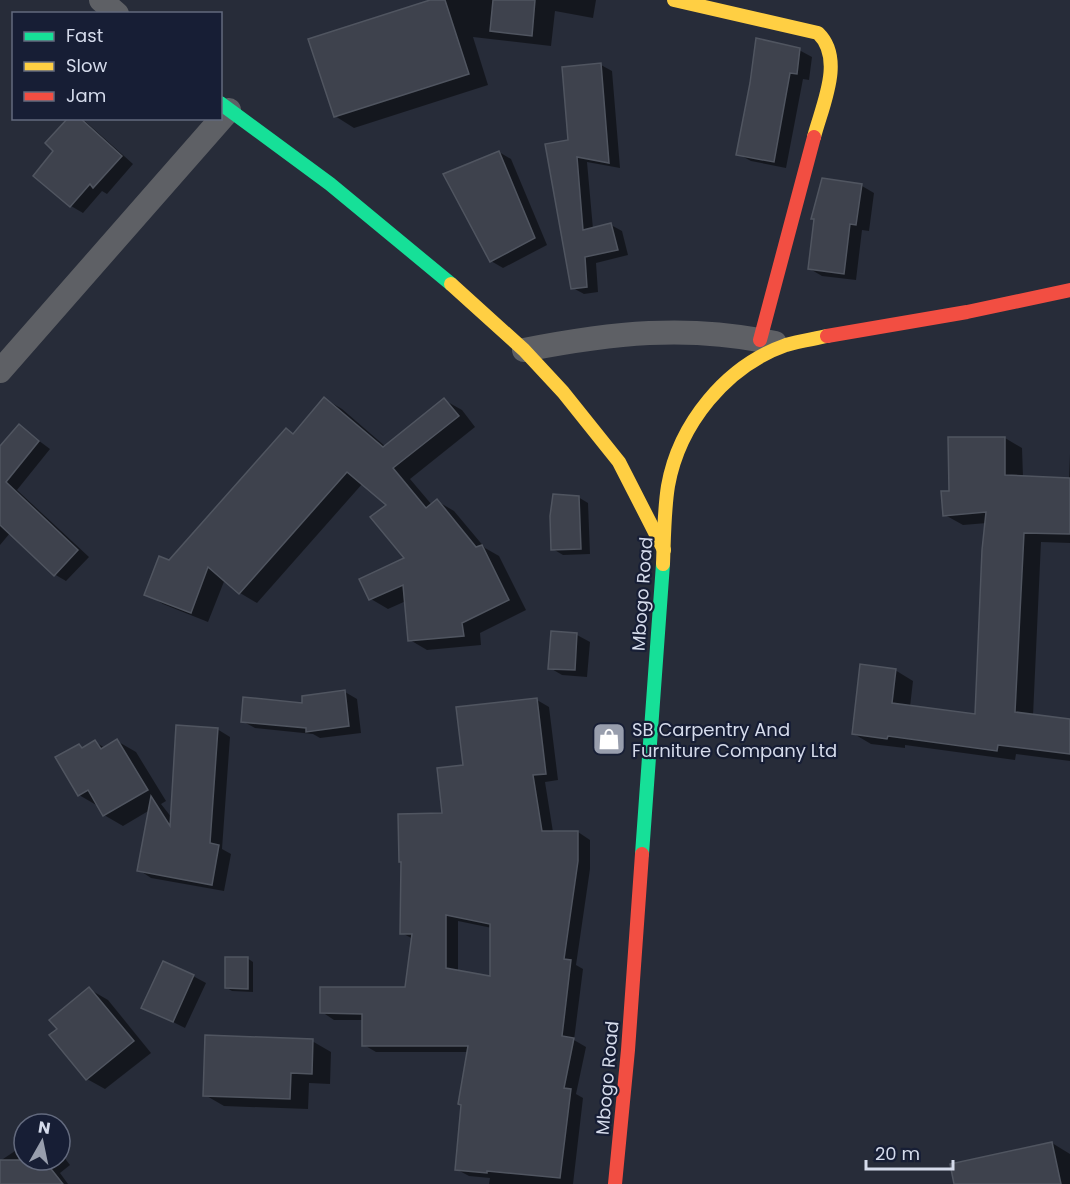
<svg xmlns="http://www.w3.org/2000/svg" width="1070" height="1184" font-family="Poppins,sans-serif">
<rect width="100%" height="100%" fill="#272c39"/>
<!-- shadow -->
<g fill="#0007" fill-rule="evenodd">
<path d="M434,0H596L593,18L555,11L551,46L473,37L488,85L354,128L335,116Z"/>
<path d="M799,50L812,57L809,80L803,79L786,168L751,161L738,154Z"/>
<path d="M601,65L612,71L620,168L587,162L593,229L611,225L622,231L628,255L596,263L598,292L584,294L573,288L569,141Z"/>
<path d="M70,118H81L86,122L133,164L107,194L102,191L83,213L71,206L55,151Z"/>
<path d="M499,152L511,159L547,245L503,268L491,261Z"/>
<path d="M823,180L862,186L874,193L869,231L862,230L856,280L822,276L810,269Z"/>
<path d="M325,399L342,409L386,447L444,400L462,410L475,427L410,479L432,505L437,501L454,511L485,548L499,556L526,610L480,633L481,645L427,650L410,640L406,601L388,609L371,599L406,559L388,505L363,483L257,603L240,593L225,579L208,622L163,604L146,594L169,562L286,430L294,435Z"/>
<path d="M19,426L50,449L17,490L89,557L66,581L54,574L10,533L0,545V448Z"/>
<path d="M1005,438L1022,448L1023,477L1069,479L1070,454V543L1041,542L1033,716L1070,721V761L1016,754L1015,760L905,745V748L871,744L854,734L895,670L913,681L910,707L976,715L987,523L963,525L945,515L950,492Z"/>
<path d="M578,497L588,503L590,554L563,555L553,549Z"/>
<path d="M552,633L577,635L590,642L587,677L562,675L550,668Z"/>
<path d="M345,692L357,699L361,733L320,738L313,734L255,728L242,721Z"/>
<path d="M537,700L549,707L558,780L545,782L553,832H578L590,840V869L576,965L583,969L574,1040L586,1047L576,1094L583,1098L573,1184H489L490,1178L469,1176L456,1169L469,1052H376L364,1045V1020H334L322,1012L407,989L413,939L402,933L444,815L465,766ZM458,921L492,928L491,978L458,972Z"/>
<path d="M217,729L230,737L222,849L231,854L224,891L151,878L139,870L150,810L123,826L104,815L98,806L79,795V745L85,749L95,742L105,748L117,741L136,752L166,801L161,804L172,818Z"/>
<path d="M247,958L253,962V992L232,991L227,988Z"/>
<path d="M193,976L206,983L185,1028L143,1007Z"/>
<path d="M89,989L108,1000L151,1053L105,1089L87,1079L59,1030Z"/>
<path d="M312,1041L331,1052L330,1084L309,1083L308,1109L224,1106L205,1095Z"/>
<path d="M1052,1143L1070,1154V1184H955Z"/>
<path d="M24,1145V1160H60V1152L70,1165L60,1173L68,1184H0V1161Z"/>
</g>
<!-- building -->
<g fill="#3e424d" stroke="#505560" stroke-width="1.5" fill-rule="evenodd">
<path d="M430,0H445L469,74L334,117L308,39Z"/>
<path d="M493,0H535L532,36L490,31Z"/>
<path d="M756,38L800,48L797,74L790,73L774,162L736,155L750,83Z"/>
<path d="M601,63L609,163L577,157L583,230L611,223L618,250L585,257L587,287L571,289L545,144L568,140L562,67Z"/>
<path d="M68,118H80L122,156L93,188L90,184L70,207L33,176L53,151L45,143Z"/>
<path d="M499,151L535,238L490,262L443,174Z"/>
<path d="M822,178L862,184L856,225L850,224L844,274L808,269L814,219H811Z"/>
<path d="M324,397L383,447L444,398L459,416L393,468L426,508L437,499L476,547L482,545L509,600L462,623L464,636L408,641L403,585L369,600L359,579L404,558L370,517L386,505L347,472L239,594L208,567L191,613L144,595L159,556L169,560L286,428L293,434Z"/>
<path d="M19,424L39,441L6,482L78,550L54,576L0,525V446Z"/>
<path d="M948,437H1005V475L1070,478V534L1024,533L1015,712L1070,719V754L998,745L997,751L888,736L887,739L852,734L860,664L896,669L892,703L975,714L982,550L986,512L943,516L941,491H949Z"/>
<path d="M553,494L579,496L581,549L551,550L550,516Z"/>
<path d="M551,631L577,633L575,670L548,669Z"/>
<path d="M345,690L349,726L306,732V728L241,722L243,697L302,703V696Z"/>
<path d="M537,698L546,774L533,775L542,831H578V861L564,959L571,960L562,1036L574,1038L564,1088L571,1089L560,1178L487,1171V1173L455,1170L461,1105L458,1104L468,1046H362V1014L320,1013V987H405L412,934H400L401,862H399L398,814L442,813L437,768L463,765L456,707ZM446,915L490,924V976L446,968Z"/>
<path d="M176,725L218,728L210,843L219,845L212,885L137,871L151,796L170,826Z"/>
<path d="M117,739L148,790L103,816L88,790L78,796L55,757L79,744L82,748L95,740L101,749Z"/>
<path d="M225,957H248V989L225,988Z"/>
<path d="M163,961L194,975L173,1022L141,1008Z"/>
<path d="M89,987L134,1041L86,1080L49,1035L57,1029L49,1020Z"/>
<path d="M205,1035L313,1039L312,1074L291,1073L290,1099L203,1096Z"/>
<path d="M1052,1142L1061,1184H954L950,1164Z"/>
<path d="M0,1160H44L63,1184H0Z"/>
</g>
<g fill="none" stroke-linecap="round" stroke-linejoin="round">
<!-- street -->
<g stroke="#5e6065" stroke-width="24">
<path d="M101,0L117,14"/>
<path d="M524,350C611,333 687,324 775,343"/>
<path d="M0,371L229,110"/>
</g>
<!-- fast -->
<g stroke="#16e098" stroke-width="14">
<path d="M220,103L330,184L451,284"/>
<path d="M642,854L663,564"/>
</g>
<!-- slow -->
<g stroke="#ffcf43" stroke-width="14">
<path d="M674,0L818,33C845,59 822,106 814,137"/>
<path d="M451,284L524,350L563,392L619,462L664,550"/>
<path d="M663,564C664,539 664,511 668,486C679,424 726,366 786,345C799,341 814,339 827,336"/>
</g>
<!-- jam -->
<g stroke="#f24e42" stroke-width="14">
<path d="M827,336L967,312L1070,290"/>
<path d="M760,340L814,137"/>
<path d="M615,1184L628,1050L642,854"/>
</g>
</g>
<!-- icons -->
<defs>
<symbol id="shop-square" viewBox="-11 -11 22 22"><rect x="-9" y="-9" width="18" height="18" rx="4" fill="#989ead" stroke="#171e35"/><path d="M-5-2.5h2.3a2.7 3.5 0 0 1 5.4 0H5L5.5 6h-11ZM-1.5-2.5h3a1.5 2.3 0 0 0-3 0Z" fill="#fff"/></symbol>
</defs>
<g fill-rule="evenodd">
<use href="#shop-square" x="590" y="720" width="38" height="38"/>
</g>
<g text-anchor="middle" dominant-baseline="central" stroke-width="4.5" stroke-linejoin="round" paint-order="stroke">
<!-- street labels -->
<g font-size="18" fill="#d5dbeb" stroke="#171e35">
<text transform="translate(642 594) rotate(-86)">Mbogo Road</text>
<text transform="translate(607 1078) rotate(-85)">Mbogo Road</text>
</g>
<!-- poi labels -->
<g font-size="18" fill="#d5dbeb" stroke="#171e35" text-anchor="start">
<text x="632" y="729">SB Carpentry And<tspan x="632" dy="21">Furniture Company Ltd</tspan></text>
</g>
</g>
<!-- legend -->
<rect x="12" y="12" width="210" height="108" fill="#171e35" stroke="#636a7e" stroke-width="1.5"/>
<rect x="24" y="32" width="30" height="9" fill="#16e098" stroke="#636a7e" stroke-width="1.5"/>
<text x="66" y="42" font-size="18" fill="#d5dbeb">Fast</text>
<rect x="24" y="62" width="30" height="9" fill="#ffcf43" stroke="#636a7e" stroke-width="1.5"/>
<text x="66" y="72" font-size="18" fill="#d5dbeb">Slow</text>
<rect x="24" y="92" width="30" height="9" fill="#f24e42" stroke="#636a7e" stroke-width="1.5"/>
<text x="66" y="102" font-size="18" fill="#d5dbeb">Jam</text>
<!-- north arrow -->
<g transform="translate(42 1142) rotate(9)"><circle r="28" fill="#171e35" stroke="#636a7e" stroke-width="1.5"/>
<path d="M0-4.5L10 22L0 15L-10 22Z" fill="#989ead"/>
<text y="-9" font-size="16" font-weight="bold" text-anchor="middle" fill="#d5dbeb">N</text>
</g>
<!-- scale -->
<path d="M866 1160v9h87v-9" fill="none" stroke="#d5dbeb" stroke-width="3"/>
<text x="875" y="1160" font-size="18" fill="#d5dbeb" stroke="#171e35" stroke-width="4.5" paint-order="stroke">20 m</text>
</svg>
